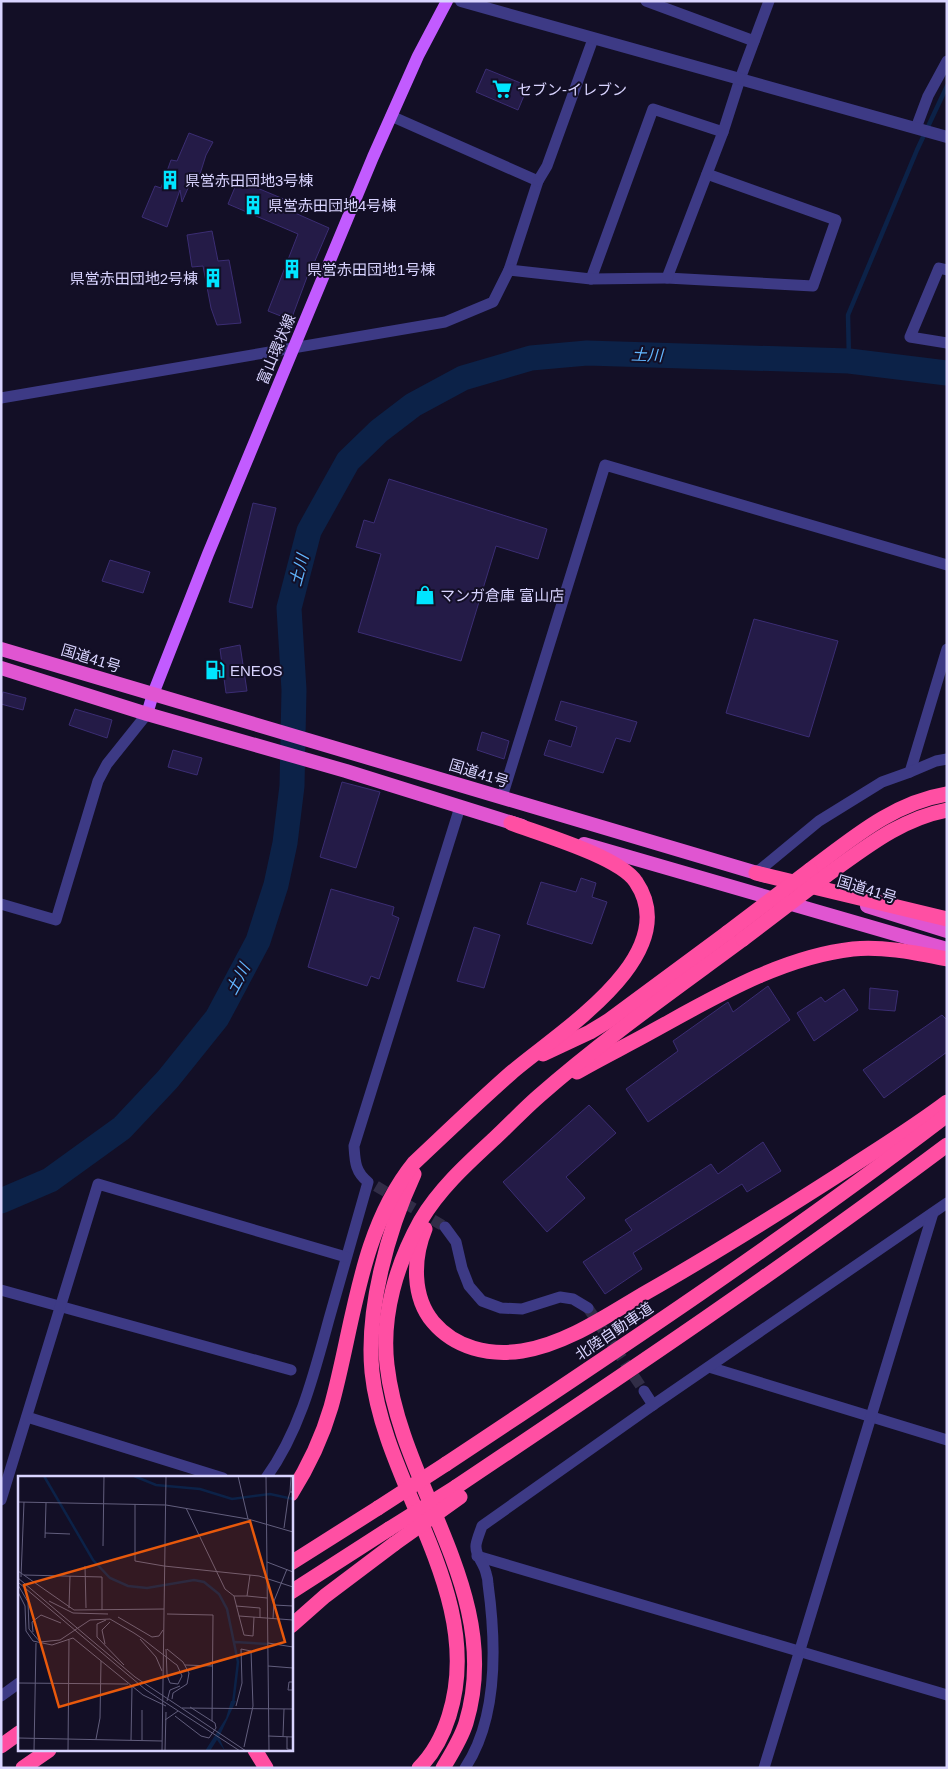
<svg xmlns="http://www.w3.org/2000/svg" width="948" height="1769" font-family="Helvetica,'Noto Sans JP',sans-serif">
<rect width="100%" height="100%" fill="#130f26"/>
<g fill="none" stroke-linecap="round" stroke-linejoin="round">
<!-- stream -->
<path stroke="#0c2248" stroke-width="4.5" d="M849,361L848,315L917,150L947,86"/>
<!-- river -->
<path stroke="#0c2248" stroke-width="25" d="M1,1201L50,1180L122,1128L168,1079L217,1018L258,941L276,885L285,843L292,786L294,690L289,608L309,531L348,461L379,431L413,405L463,378L531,358L587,353L849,361L947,373"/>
</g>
<!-- building -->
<g fill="#241b47" stroke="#3b2d73">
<path d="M486,69L528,86L518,110L476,92Z"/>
<path d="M189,133L213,142L206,155L200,174L195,172L182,202L180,190L167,227L142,217L155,186L161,188L171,160L177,161Z"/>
<path d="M238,180L298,205L295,213L329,228L311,270L310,269L291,320L268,311L298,234L228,204Z"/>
<path d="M212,231L218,261L229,260L241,323L217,325L211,308L203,266L192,267L187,235Z"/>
<path d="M389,479L547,529L538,559L496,546L461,661L358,632L381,554L356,547L364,520L374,523Z"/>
<path d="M253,503L276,508L252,608L229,602Z"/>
<path d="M110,560L150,572L143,593L102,581Z"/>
<path d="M754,619L838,641L809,737L726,713Z"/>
<path d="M240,645L247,691L226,693L220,649Z"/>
<path d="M3,692L26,698L23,710L1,704Z"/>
<path d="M561,701L637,722L630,742L616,738L603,773L544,755L549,740L571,747L577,727L555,720Z"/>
<path d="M75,709L112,720L107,738L69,725Z"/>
<path d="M482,732L509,741L504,759L477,750Z"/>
<path d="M173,750L202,758L197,775L168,767Z"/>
<path d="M342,782L380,792L356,868L320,857Z"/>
<path d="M581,878L596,883L592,897L607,902L592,944L527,924L541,882L576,892Z"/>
<path d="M331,889L394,907L392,915L399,918L379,979L371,976L367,986L308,967Z"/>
<path d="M474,927L500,935L484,988L457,981Z"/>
<path d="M768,986L790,1020L648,1122L626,1089L678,1051L673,1041L728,1002L733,1012Z"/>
<path d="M870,988L898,991L895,1011L869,1009Z"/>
<path d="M844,989L858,1010L814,1041L797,1013L821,997L825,1002Z"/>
<path d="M942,1015L947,1020V1052L884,1098L863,1070Z"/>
<path d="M589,1105L616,1133L566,1177L585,1198L547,1232L503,1182Z"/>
<path d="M763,1142L781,1171L747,1192L742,1184L633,1253L642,1269L605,1294L583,1262L632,1230L625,1220L711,1164L718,1174Z"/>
</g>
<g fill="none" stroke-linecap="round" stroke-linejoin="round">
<!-- minor-tunnel -->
<g stroke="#312d47" stroke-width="11" stroke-dasharray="11 5.5" stroke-linecap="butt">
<path d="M376,1186L445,1227"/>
<path d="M588,1308L644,1391"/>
</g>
<!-- minor -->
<g stroke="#3d3a85" stroke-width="11">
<path d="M646,1L754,41"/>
<path d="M391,116L538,181L509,270"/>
<path d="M916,128L928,96L947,61"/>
<path d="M538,181L547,166L593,39"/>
<path d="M947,270L939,268L910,337L947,343"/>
<path d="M667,278L813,286L836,220L707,174"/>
<path d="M591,279L653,109L723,132"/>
<path d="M1,398L445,322L493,302L509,270L591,279L667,278L723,132L740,79L769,1"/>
<path d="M910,772L947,649"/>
<path d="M502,797L605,465L947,565"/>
<path d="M756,873L819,821L882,782L910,772L936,761L947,759"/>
<path d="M1,904L56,920L98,781L107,764L147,714"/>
<path d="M445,1227L456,1242L462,1268L469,1286L482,1301L501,1308L522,1309L560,1297L573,1299L588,1308"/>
<path d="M1,1290L291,1370"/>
<path d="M709,1367L947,1440"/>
<path d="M644,1391L653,1405"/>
<path d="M27,1417L223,1478"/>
<path d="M266,1478C300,1431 314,1374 329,1319C342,1273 355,1227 368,1182C355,1172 355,1161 354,1146L460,807"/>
<path d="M1,1500L98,1184L346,1257"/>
<path d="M477,1556L947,1695"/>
<path d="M1,1696L19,1683"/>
<path d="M465,1768C499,1717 496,1642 488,1584C488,1581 487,1576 486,1573C484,1563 475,1556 476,1545C477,1539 480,1532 482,1526L653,1405L947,1203"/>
<path d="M764,1768L933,1213"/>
</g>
<!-- tertiary -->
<path stroke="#3d3a85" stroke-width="12" d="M461,1L947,137"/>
<!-- primary -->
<path stroke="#c25bff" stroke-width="12" d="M147,714L153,694L208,554L373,157L418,56L447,1"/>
<!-- trunk -->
<g stroke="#e055d1" stroke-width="14">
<path d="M1,649L767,876"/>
<path d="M1,668L147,714L346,771L522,826"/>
<path d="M584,844L947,949"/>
<path d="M867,906L947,931"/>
</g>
<!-- motorway -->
<g stroke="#ff4fa3" stroke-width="15">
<path d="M810,870C853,838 893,803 947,794"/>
<path d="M756,873L947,919"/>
<path d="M827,875C865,848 900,819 947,810"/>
<path d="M543,1054L590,1032L608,1021L727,933"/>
<path d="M577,1072C601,1058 626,1046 651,1032C713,998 781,957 853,949C884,946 916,953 947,959"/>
<path d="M414,1174C388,1230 366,1309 372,1372C384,1487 487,1596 449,1716C443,1735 433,1754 419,1768"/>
<path d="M425,1229C413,1258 412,1297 433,1322C455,1348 489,1356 522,1351C567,1344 609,1314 647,1292C714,1254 779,1213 843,1172C878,1149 914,1127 947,1102"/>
<path d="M446,1464C615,1352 785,1239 947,1115"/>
<path d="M456,1487C622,1376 787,1265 947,1145"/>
<path d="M291,1494C308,1467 322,1438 331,1407C354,1325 359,1231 414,1163C446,1133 478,1102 511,1073C557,1033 686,956 636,882C620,857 540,834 511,823"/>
<path d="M291,1563L378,1508"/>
<path d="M291,1592L389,1529"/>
<path d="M291,1626L325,1596L394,1544"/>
<path d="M1,1746L19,1733"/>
<path d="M255,1750L266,1768"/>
<path d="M23,1768L49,1750"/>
<path d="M443,1768C452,1753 461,1739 466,1723C505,1595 401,1488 387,1365C381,1315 397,1263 421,1220C440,1188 468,1163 495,1138C510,1124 524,1109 539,1096C604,1039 674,990 743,939"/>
</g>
<!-- motorway-bridge -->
<g stroke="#ff4fa3" stroke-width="15">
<path d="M727,933L810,870"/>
<path d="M743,939L827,875"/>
<path d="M378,1508L446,1464"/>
<path d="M389,1529L456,1487"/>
<path d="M394,1544L460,1497"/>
</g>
</g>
<!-- icons -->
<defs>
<symbol id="supermarket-bare" viewBox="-9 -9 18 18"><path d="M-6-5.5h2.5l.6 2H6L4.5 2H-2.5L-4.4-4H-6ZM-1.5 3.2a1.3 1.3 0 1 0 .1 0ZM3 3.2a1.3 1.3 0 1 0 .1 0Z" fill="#00e5ff" stroke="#130f26" stroke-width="2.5" paint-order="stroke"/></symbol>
<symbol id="building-bare" viewBox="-9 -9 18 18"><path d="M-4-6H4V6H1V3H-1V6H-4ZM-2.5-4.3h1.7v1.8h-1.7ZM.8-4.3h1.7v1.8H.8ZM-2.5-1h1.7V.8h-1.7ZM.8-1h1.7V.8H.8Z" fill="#00e5ff" stroke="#130f26" stroke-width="2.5" paint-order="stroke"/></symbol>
<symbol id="shop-bare" viewBox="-9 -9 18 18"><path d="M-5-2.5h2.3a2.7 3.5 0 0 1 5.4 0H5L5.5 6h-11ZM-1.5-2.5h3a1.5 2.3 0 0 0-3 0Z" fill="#00e5ff" stroke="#130f26" stroke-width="2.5" paint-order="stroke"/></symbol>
<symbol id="fuel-bare" viewBox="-9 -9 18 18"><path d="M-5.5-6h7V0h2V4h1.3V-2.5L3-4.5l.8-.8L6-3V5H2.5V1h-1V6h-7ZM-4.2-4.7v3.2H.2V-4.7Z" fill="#00e5ff" stroke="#130f26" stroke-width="2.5" paint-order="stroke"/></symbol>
</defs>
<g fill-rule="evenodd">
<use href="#supermarket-bare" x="488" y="75" width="28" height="28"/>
<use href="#building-bare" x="156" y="166" width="28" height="28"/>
<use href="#building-bare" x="239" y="191" width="28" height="28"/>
<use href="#building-bare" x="278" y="255" width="28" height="28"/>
<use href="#building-bare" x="199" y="264" width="28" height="28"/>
<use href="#shop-bare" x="411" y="581" width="28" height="28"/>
<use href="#fuel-bare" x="201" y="656" width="28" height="28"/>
</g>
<g text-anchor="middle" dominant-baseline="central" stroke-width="4" stroke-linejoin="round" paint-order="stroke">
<!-- poi labels -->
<g font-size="15" fill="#d9d4ff" stroke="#130f26" text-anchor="start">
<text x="517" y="89">セブン-イレブン</text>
<text x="185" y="180">県営赤田団地3号棟</text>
<text x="268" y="205">県営赤田団地4号棟</text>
<text x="307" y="269">県営赤田団地1号棟</text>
<text x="198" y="278" text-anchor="end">県営赤田団地2号棟</text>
<text x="440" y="595">マンガ倉庫 富山店</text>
<text x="230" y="670">ENEOS</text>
</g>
<!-- street labels -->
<g font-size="15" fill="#d9d4ff" stroke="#130f26">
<text transform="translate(276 349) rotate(-67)">富山環状線</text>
<text transform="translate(91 658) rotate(17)">国道41号</text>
<text transform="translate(479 773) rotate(17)">国道41号</text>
<text transform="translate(867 889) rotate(17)">国道41号</text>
<text transform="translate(614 1331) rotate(-34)">北陸自動車道</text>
</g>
<!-- water labels -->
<g font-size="16" font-style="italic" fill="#62b6ff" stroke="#130f26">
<text transform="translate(647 355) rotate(2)">土川</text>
<text transform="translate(299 570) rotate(-75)">土川</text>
<text transform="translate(238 979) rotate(-62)">土川</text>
</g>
</g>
<!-- overview -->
<g transform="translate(18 1476)">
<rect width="275" height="275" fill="#130f26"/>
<path d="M213,225H218L201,261L207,275L199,264L192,275H187L208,242Z" fill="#0c2248"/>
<path fill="none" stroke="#0c2248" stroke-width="2.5" d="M26,0L75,84L92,102L110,110L129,112L176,104L186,106L201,118L209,133L220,186L215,228M116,0L138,9L182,13L214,23L252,18L275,23M217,166L250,168"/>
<path fill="none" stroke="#625e7d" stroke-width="1" d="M220,0L230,43M248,0L251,275M272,16L273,0M0,26L148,29M117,28V85L146,90M148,29L230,43L275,56M168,32L207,113L216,120L221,140L275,144M266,52L270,23L272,16H275M27,57L52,58M27,62L28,27M85,70L86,0M249,86L275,96M67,90L68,132M146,90L241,100L275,111M0,95L56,134L146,133M6,99L84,101V134M3,101L6,26M0,102L117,201L228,275M1,107L128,214L222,275M0,109L10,126L11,153L22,166L42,164L72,144L92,143L116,157L125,163L139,174L151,183L156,187L159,189L164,200L160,208L152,207L150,202L149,198L148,173M0,116L7,130L8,155L15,165L34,169L55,162L125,219L148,230M216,120H229L232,99M229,120L249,122M31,125L55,137L90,138M256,129L275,130M218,130L242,132V142M51,132L52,100M149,138L195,139L194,245M221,140L226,159L235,160L236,141M100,141L134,161L141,160L145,154M255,143L256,125L269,93M88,144L79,148V161L106,189M15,156L14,146L23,139L43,147M122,163L138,181L144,195M250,167L275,171M87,168L84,154L92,146M149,173L165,186L171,197L169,208L155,217L154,223M167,189L195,190M250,190L275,192M275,206H271L270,214H275M0,207L110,208M149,225L152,214L162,210M218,230L224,207L223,173L233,175L235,230L226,271M164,232L275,233M157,240L183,260L191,262L198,252L197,247L172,231M147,244L160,235M250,260L275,261M265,260L266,233M269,261V273L275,274M0,262L144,265M78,263L82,242L83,185M113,264L114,211M124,264V234M16,275L18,167M50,275L51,164M144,275L148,0M147,275L148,236"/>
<path fill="#e8590c" fill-opacity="0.15" stroke="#e8590c" stroke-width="2.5" d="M232,45L267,166L41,231L6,109Z"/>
<rect width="275" height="275" fill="none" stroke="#d9d4ff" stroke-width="2.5"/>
</g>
<!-- border -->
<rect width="948" height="1769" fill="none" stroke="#d9d4ff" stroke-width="5"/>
</svg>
